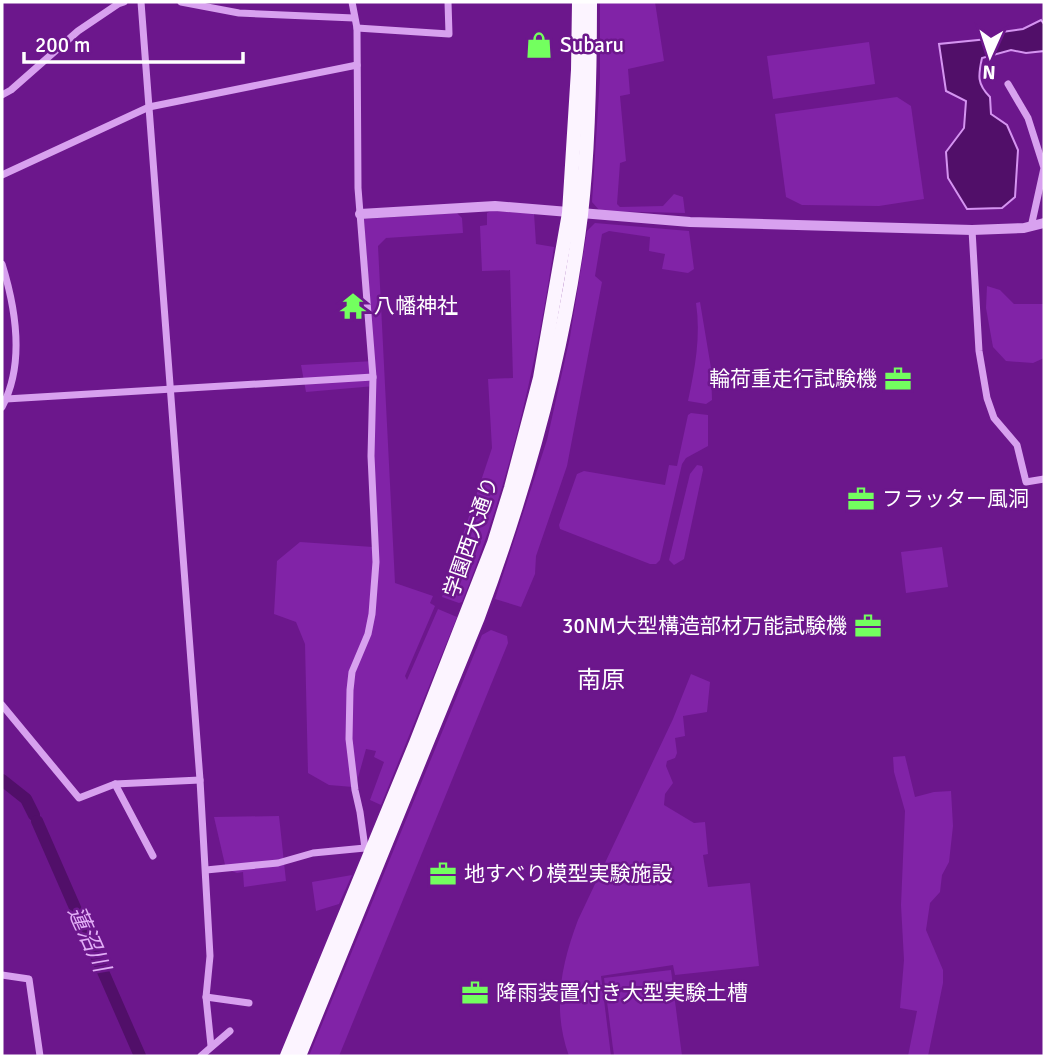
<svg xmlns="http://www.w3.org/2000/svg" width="1046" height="1058" font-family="Signika,'Noto Sans JP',sans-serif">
<rect width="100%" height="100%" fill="#6c178c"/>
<!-- green -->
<g fill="#8123a7">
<path d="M600,2H655L664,61L628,69L630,94L620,96L626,161L620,163L617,204L620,207L663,206L674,194L683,197L685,213L600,211L592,202L600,77Z"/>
<path d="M869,42L875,84L773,99L767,56Z"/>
<path d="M897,97L911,106L924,199L879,206L802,205L786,197L775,114Z"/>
<path d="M491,211L534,213L536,244L554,247C536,369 508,488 462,602L459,603L442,597L492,448L488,379L513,378L510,270L482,271L480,226L487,225V213Z"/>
<path d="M457,213L462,218L463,233L386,238L378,246L395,583L433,596L430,603L435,606L405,676L407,680L438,609L457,617L381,805L370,800L384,762L374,757L376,751L366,749L356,785L353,787L329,785L308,773L305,644L296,622L274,614L277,561L300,542L373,547L375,386L306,392L301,365L374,361L364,219Z"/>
<path d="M595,223L689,231L694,269L688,273L662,269L665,254L649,251L650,237L609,231L602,234L595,276L602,282L567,466L536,556L535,574L521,607L495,599L547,440L570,337L587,231Z"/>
<path d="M987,286L1000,290L1014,304H1044V358L1033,363L1006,361L993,347L986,308Z"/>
<path d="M700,302L711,368L712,400L706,404L688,401C695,368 701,337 696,303Z"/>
<path d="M691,413L708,415V446L686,458L682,464L660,560L656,564H650L560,529L559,525L577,474L584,471L665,485L669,465L677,466L688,415Z"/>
<path d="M697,465L702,466L703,470L684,559L674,565L669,560L690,474Z"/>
<path d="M942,547L948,587L906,593L901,552Z"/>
<path d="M491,630L507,636L508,643L339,1056H309L482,635Z"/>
<path d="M691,674L710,682L707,712L683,716L685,736L675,738L677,753L675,758L667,761L666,766L673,783L665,794L664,805L694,823L705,822L708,854L703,855L708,887L750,883L759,966L675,975L673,965L601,976L611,1056H569C552,1009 561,965 578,920L673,719Z"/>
<path d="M905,756L915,797L934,792L951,791L953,826L949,862L942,875L940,892L930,903L926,930L943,970V983L928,1056H908L917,1011L900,1008L904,960L901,905L905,811L894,772L893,757Z"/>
<path d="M279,816L286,881L244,887L243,872L237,873L226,869L214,817Z"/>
<path d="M352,875L339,904L316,911L312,882Z"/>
<path d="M671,970L682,1056H614L604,978Z"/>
</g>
<!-- water -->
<path fill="#510f69" stroke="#d594f1" stroke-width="2" d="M1041,20L1044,24V51L1026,53L1011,50L982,58C978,76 977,84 990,97L991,114L1007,125L1018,150L1015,197L1002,208L967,209L948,178L946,152L964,128L966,101L946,91L939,44L988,39L1002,32L1023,29Z"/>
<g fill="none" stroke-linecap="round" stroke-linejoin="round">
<!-- river -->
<g stroke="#510f69" stroke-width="12">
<path d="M2,780L26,799L34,815"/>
<path d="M37,821L140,1056"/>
</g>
<!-- minor -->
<g stroke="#d8a1ef" stroke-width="7">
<path d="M141,2L200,780L210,956L206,997L211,1046"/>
<path d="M181,2L239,13L354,18"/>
<path d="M352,2L357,28L358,188L373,377L371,456L376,562L372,614L368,634L352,672L350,690L349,739L355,790L360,812L365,848L370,851"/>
<path d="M357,28L449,34L448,2"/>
<path d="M1008,84L1028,118L1044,168L1031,227"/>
<path d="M2,95L11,90L78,31L118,4L124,2"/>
<path d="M2,175L149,107L357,65"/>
<path d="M972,230L979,351L987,398L994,418L1017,445L1026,482L1044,479"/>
<path d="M2,264C16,309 25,364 2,407"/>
<path d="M6,399L373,377"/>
<path d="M2,705L79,798L115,784L200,780"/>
<path d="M115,784L153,856"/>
<path d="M206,870L278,863L313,853L365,848"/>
<path d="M2,975L29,979L40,1056"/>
<path d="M206,997L249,1003"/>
<path d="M201,1056L230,1031"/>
</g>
<!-- tertiary -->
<path stroke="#d8a1ef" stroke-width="10" d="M360,214L495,206L690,222L972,230L1024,228L1044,223"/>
<!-- trunk -->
<g stroke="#fcf4ff" stroke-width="14">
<path d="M287,1056L416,743L494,543L511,488L540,378L569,213L578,70L579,2"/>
<path d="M299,1056L478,617C526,488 564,353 581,215C589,145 590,72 590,2"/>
</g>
</g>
<!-- icons -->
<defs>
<symbol id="shop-bare" viewBox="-9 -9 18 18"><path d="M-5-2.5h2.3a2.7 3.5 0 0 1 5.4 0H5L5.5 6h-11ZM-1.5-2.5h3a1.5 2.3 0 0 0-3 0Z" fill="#73ff5f" stroke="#6c178c" stroke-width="2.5" paint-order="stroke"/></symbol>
<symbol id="temple-bare" viewBox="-9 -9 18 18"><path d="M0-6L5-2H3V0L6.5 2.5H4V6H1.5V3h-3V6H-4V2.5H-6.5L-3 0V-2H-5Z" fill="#73ff5f" stroke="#6c178c" stroke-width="2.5" paint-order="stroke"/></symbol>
<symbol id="office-bare" viewBox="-9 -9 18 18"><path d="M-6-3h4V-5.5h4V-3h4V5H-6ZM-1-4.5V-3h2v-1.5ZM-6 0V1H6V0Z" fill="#73ff5f" stroke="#6c178c" stroke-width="2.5" paint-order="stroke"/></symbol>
</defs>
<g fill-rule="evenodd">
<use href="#shop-bare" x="520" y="26" width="38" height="38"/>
<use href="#temple-bare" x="334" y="287" width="38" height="38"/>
<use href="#office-bare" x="879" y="360" width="38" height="38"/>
<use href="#office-bare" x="842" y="480" width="38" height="38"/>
<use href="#office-bare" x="849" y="607" width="38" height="38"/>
<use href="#office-bare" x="424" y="855" width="38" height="38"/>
<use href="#office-bare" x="456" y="974" width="38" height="38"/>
</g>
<g text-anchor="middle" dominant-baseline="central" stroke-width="5" stroke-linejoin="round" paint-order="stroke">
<!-- poi labels -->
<g font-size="21" fill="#fff" stroke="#6c178c" text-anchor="start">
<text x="560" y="45">Subaru</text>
<text x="374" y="306">八幡神社</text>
<text x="877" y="379" text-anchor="end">輪荷重走行試験機</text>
<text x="882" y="499">フラッター風洞</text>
<text x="847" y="626" text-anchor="end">30NM大型構造部材万能試験機</text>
<text x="464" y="874">地すべり模型実験施設</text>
<text x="496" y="993">降雨装置付き大型実験土槽</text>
</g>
<!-- street labels -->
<g font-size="21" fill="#fff" stroke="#6c178c">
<text transform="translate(471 537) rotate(-71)">学園西大通り</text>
</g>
<!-- water labels -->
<g font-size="23" font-style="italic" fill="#e1adf6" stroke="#6c178c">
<text transform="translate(89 939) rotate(66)">蓮沼川</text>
</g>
<!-- quarter labels -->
<g font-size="24" fill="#fff" stroke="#6c178c">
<text x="601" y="680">南原</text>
</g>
</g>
<!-- border -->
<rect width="1046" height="1058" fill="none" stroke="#ffffff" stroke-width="7"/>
<!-- north arrow -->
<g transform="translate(990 56) rotate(183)" stroke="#6c178c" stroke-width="5" paint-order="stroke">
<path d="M0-5L12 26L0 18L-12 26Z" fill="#ffffff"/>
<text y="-10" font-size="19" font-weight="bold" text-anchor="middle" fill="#ffffff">N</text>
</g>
<!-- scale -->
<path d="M24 52v10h219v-10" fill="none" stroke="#ffffff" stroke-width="3.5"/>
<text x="35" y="52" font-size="21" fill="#ffffff" stroke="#6c178c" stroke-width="5" paint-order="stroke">200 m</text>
</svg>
